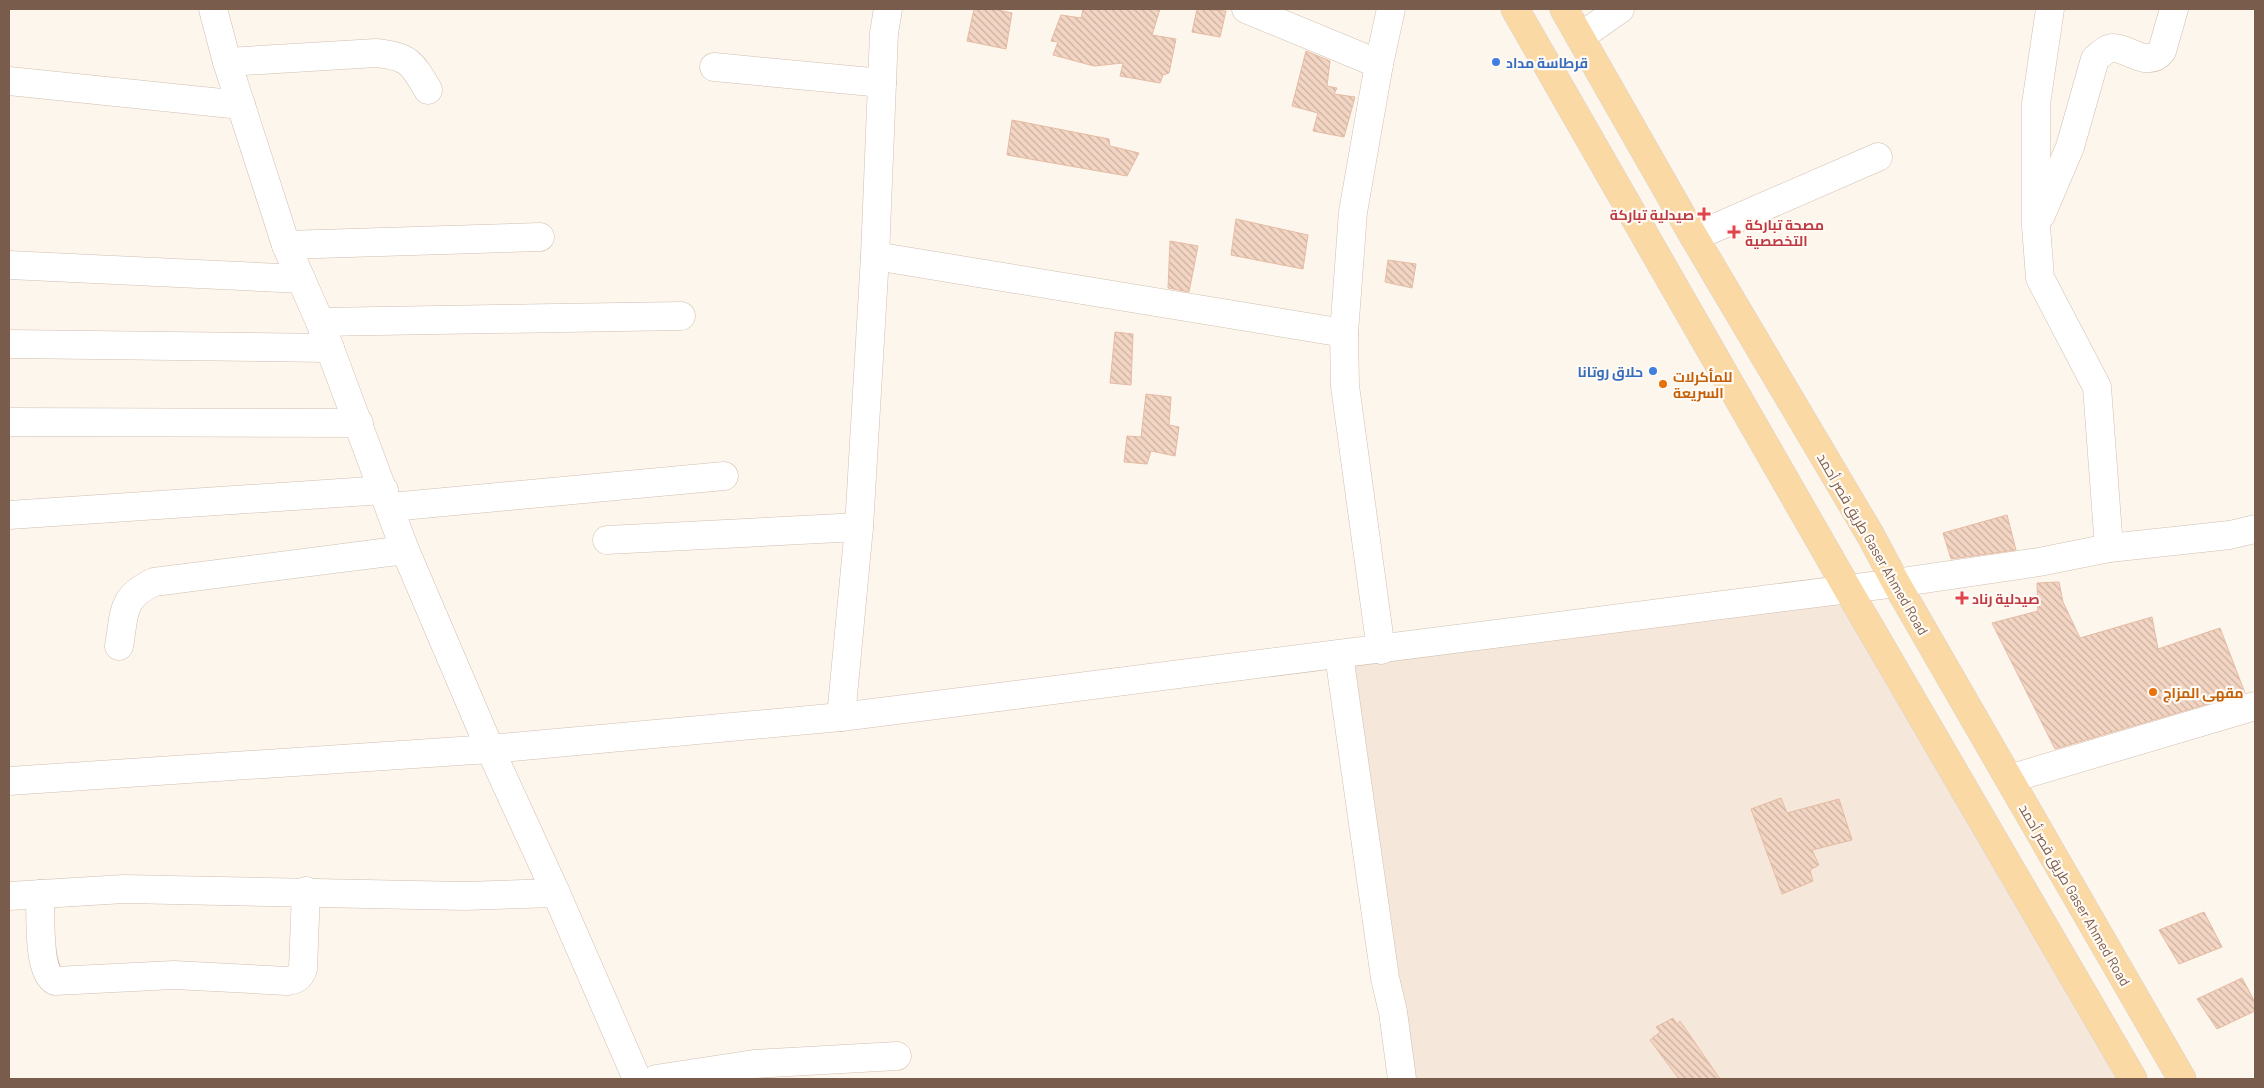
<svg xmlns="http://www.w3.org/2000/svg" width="2264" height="1088" font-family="Barlow,Cairo,sans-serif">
<defs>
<pattern id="building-back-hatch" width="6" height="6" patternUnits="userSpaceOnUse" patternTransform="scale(1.25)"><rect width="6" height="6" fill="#f3d5c3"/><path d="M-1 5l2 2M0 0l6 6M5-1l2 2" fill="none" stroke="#cab0a1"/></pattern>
</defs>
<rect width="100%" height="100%" fill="#fdf6ec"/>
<!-- residential -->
<path fill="#f5e8da" d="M1847,588L2133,1079H1402L1339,655Z"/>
<!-- building -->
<g fill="url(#building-back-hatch)" stroke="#e6bba3">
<path d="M974,9H993L1012,13L1006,49L967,41Z"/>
<path d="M1083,9H1160L1152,35L1176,39L1169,73L1163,75L1160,83L1120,76L1123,63L1094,66L1053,55L1058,42L1051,41L1061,15L1081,18Z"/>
<path d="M1197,9L1226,11L1220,37L1192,32Z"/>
<path d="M1306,51L1330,61L1327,86L1337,88L1334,94L1355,97L1344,137L1313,131L1318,113L1292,106Z"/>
<path d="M1012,120L1109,139L1110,146L1139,153L1127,176L1007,155Z"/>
<path d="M1236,219L1308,235L1303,269L1231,255Z"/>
<path d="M1170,241L1198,246L1189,292L1168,288Z"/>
<path d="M1388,260L1416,264L1412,288L1385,282Z"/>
<path d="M1115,332L1133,334L1131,385L1110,383Z"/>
<path d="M1146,394L1171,397L1169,425L1179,427L1175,456L1151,451L1147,464L1124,462L1127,436L1141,437Z"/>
<path d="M2007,515L2016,550L1951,559L1943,533Z"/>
<path d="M2059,582L2063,602L2080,638L2152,617L2158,649L2220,628L2245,693L2055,749L1992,623L2038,611L2037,583Z"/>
<path d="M1781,798L1787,813L1839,799L1852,840L1812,850L1819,865L1810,870L1813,881L1782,894L1751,809Z"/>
<path d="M2204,912L2222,947L2179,964L2159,930Z"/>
<path d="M2242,978L2255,1002V1011L2217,1029L2197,999Z"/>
<path d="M1673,1018L1677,1024L1680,1021L1720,1079H1679L1650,1040L1660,1032L1656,1027Z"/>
</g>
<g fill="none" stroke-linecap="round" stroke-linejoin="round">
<defs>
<g id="minor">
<path d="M213,9L227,62L286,245L320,322L405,550L490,749L556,893L637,1079"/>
<path d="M1246,9L1379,64"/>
<path d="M2050,9L2036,104V226L2040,278L2097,387L2109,548"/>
<path d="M1580,37L1620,9"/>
<path d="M227,62L376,53C409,56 412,63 428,90"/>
<path d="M714,67L882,83"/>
<path d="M9,81L241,105"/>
<path d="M2041,215L2070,147L2095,59C2100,55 2106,48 2113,48C2129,48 2148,69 2162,51L2174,9"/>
<path d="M1694,237L1878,157"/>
<path d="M286,245L540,237"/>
<path d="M875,256L1344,333"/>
<path d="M9,265L301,279"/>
<path d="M320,322L681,316"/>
<path d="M9,344L330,348"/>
<path d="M9,422L359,423"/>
<path d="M391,507L724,476"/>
<path d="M9,515L384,490"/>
<path d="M607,540L859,527"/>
<path d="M119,646C125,613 120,598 154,582L405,550"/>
<path d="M1381,650L1345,386L1344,333L1353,212L1379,64L1391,9"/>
<path d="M1339,655L1385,978L1393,1012L1402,1079"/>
<path d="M841,717L859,527L875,256L884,33L888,9"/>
<path d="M2009,779L2255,706"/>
<path d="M9,781L490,749L841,717L1896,583L2039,562L2109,548L2230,535L2255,529"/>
<path d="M40,894C41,913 37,972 55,981L174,975L287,981C295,980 300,978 303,969L306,891"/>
<path d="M9,896L124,889L465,896L556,893"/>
<path d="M656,1079L754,1064L897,1056"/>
</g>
<g id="major">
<path d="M1515,9L1847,588L2133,1079"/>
<path d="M1564,9L1694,237L1871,536L1896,583L2182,1079"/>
</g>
</defs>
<!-- minor casing -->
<use href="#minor" stroke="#d1beb0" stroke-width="29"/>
<!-- major casing -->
<use href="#major" stroke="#dad1cd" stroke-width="29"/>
<!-- minor -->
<use href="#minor" stroke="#fff" stroke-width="28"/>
<!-- major -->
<use href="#major" stroke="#fbd9a5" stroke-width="28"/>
</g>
<!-- markers -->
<g fill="#3f7fe0" stroke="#fffaf3" stroke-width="2">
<circle cx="1496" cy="62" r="5"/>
<circle cx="1653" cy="371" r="5"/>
</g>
<g fill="#e0444e" stroke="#fffaf3" stroke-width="2">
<path d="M1701.5 206.5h5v5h5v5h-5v5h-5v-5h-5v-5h5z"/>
<path d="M1731.5 224.5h5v5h5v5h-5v5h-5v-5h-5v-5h5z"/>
<path d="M1959.5 590.5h5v5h5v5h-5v5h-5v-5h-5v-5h5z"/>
</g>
<g fill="#e8710a" stroke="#fffaf3" stroke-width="2">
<circle cx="1663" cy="384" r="5"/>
<circle cx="2153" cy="692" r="5"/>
</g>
<g text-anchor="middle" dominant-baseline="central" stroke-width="4.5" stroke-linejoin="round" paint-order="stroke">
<!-- shop labels -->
<g font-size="14" font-weight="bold" fill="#366cbe" stroke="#fffaf3" text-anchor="start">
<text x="1506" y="62">قرطاسة مداد</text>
<text x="1643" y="371" text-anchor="end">حلاق روتانا</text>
</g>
<!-- health labels -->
<g font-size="14" font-weight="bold" fill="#be3a42" stroke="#fffaf3" text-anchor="start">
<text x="1694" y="214" text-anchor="end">صيدلية تباركة</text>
<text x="1745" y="224">مصحة تباركة<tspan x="1745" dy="16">التخصصية</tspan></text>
<text x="1972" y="598">صيدلية رناد</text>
</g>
<!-- food labels -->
<g font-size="14" font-weight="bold" fill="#c56008" stroke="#fffaf3" text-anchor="start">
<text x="1673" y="376">للمأكرلات<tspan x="1673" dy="16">السريعة</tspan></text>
<text x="2163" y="692">مقهى المزاج</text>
</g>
<!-- street labels -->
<g font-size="14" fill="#7a5c4d" stroke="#fffaf3">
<text transform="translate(1873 544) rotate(60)">طريق قصر أحمد Gaser Ahmed Road</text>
<text transform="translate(2075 895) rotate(60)">طريق قصر أحمد Gaser Ahmed Road</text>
</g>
</g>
<!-- border -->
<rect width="2264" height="1088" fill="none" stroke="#7a5c4d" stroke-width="20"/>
</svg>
